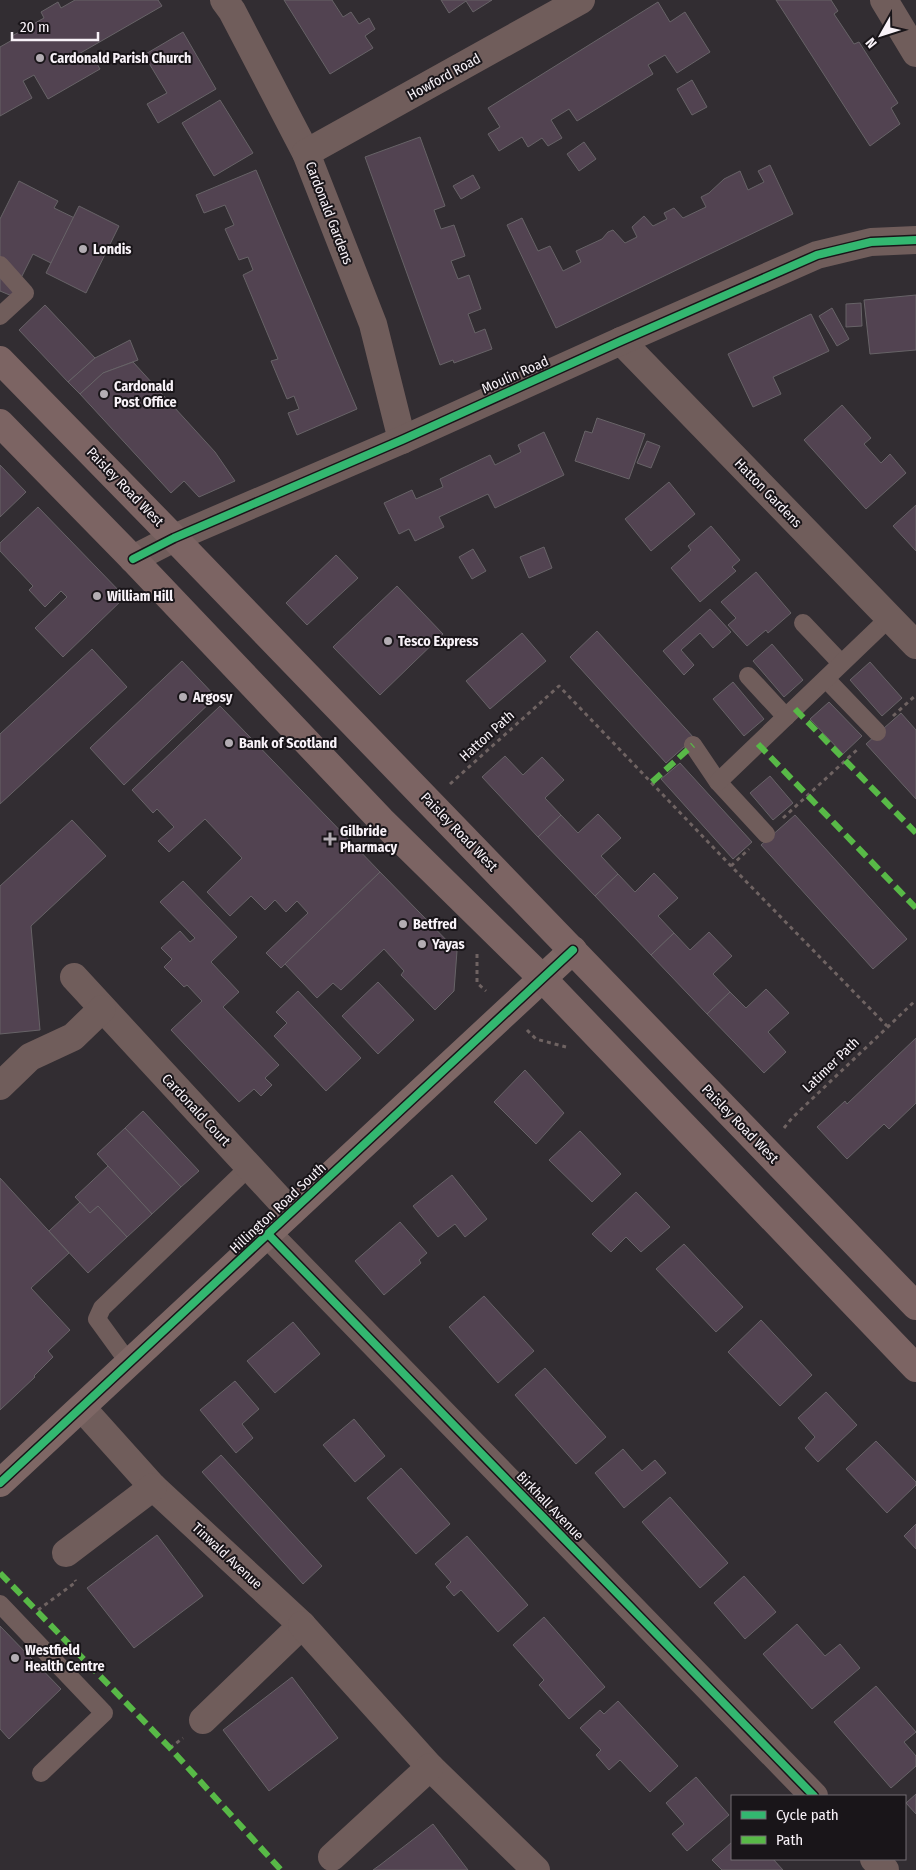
<svg xmlns="http://www.w3.org/2000/svg" width="916" height="1870" font-family="'Fira Sans Condensed',sans-serif">
<rect width="100%" height="100%" fill="#322d32"/>
<!-- building -->
<g fill="#524351" stroke="#676367">
<path d="M75,0H158L162,6L77,55L81,61L92,55L100,69L48,99L34,75L23,81L32,98L0,116V47L14,39L12,36L44,18L41,12L58,2L61,8Z"/>
<path d="M284,0H332L343,17L351,12L359,24L369,18L375,29L365,36L373,48L330,74Z"/>
<path d="M441,0H492L473,12L466,1L449,13Z"/>
<path d="M776,0H831L838,11L834,14L854,44L859,42L898,103L891,108L900,124L870,146Z"/>
<path d="M658,2L670,22L685,12L710,52L677,73L665,55L648,65L653,74L577,121L569,109L551,120L562,138L548,146L542,138L528,147L522,137L499,151L488,134L500,127L488,108Z"/>
<path d="M183,32L216,89L158,123L147,104L167,93L144,55Z"/>
<path d="M692,80L707,107L692,115L677,89Z"/>
<path d="M220,100L253,153L214,176L182,123Z"/>
<path d="M420,137L445,206L434,210L441,229L454,225L465,256L451,261L458,279L469,275L481,309L468,314L475,333L485,329L492,349L454,363L453,360L440,365L365,157Z"/>
<path d="M584,142L596,159L579,171L567,154Z"/>
<path d="M770,165L793,214L556,328L507,225L522,218L538,251L550,246L563,271L581,262L576,251L602,239L608,232L613,230L625,243L637,237L632,227L644,216L653,226L667,219L664,213L674,208L683,218L706,207L701,197L709,193L724,179L740,171L748,190L764,182L758,171Z"/>
<path d="M256,170L357,409L297,435L288,413L299,409L294,396L287,399L271,361L278,359L243,275L253,270L248,257L239,260L225,229L234,225L225,205L204,213L196,195Z"/>
<path d="M473,175L480,188L461,199L453,186Z"/>
<path d="M19,181L58,201L54,208L85,223L63,269L33,254L12,296L0,291V219Z"/>
<path d="M79,206L119,226L86,293L46,273Z"/>
<path d="M916,295V350L870,354L864,300Z"/>
<path d="M861,303L862,326L846,327V304Z"/>
<path d="M45,305L95,358L68,382L19,330Z"/>
<path d="M832,308L849,339L837,346L819,316Z"/>
<path d="M811,314L829,351L773,377L781,394L753,407L728,354Z"/>
<path d="M130,340L138,360L103,373L80,394L68,382L95,358Z"/>
<path d="M133,362L215,452L235,481L199,497L184,481L171,493L80,394L103,373Z"/>
<path d="M842,405L871,438L864,444L881,463L890,454L906,473L866,509L804,440Z"/>
<path d="M597,418L645,434L629,479L575,461L585,431L592,433Z"/>
<path d="M544,432L564,475L495,508L488,494L439,517L444,527L415,541L409,529L399,534L384,503L412,490L416,499L443,487L440,479L490,455L495,465L521,452L518,445Z"/>
<path d="M647,441L660,446L651,468L637,463Z"/>
<path d="M0,465L26,492L0,517Z"/>
<path d="M669,482L695,514L651,551L625,519Z"/>
<path d="M916,505V551L893,526Z"/>
<path d="M38,507L125,597L63,657L35,628L67,597L61,591L45,607L29,590L33,586L0,551V543Z"/>
<path d="M711,526L740,560L732,567L736,571L700,602L671,568L691,550L688,546Z"/>
<path d="M544,547L552,568L529,578L520,557Z"/>
<path d="M473,549L486,571L472,579L459,557Z"/>
<path d="M336,555L358,578L307,625L286,603Z"/>
<path d="M756,572L791,613L768,633L766,630L747,646L728,625L736,618L721,602Z"/>
<path d="M397,586L443,634L380,695L333,647Z"/>
<path d="M710,609L731,632L713,648L700,633L681,650L694,665L684,675L663,651Z"/>
<path d="M597,631L694,738L666,763L570,657Z"/>
<path d="M522,633L546,661L490,709L466,681Z"/>
<path d="M772,644L803,680L784,697L753,661Z"/>
<path d="M92,649L127,687L0,804V734Z"/>
<path d="M182,661L216,697L124,785L90,748Z"/>
<path d="M870,662L902,698L882,716L850,680Z"/>
<path d="M733,682L764,719L744,736L713,699Z"/>
<path d="M829,702L862,736L843,754L810,719Z"/>
<path d="M220,706L380,872L281,968L266,953L308,913L297,901L286,912L275,900L265,910L251,896L230,916L207,892L242,858L205,819L169,852L158,841L174,827L157,809L153,813L132,790Z"/>
<path d="M901,713L916,730V799L866,744Z"/>
<path d="M505,756L523,775L542,757L564,780L545,798L561,815L538,837L482,777Z"/>
<path d="M680,763L752,842L733,859L661,779Z"/>
<path d="M770,776L793,803L773,820L750,793Z"/>
<path d="M598,814L621,838L601,856L618,874L595,896L538,837L561,815L578,833Z"/>
<path d="M795,815L907,939L873,969L761,845Z"/>
<path d="M72,820L106,856L31,926L40,1030L0,1034V886Z"/>
<path d="M380,872L457,951L454,991L435,1010L401,975L404,971L384,949L341,990L333,983L317,998L285,964Z"/>
<path d="M654,873L678,898L658,916L674,933L651,955L595,896L618,874L635,892Z"/>
<path d="M183,881L237,937L211,962L239,992L223,1007L279,1065L265,1078L272,1085L261,1096L254,1089L239,1102L171,1030L202,1001L187,985L184,987L164,967L172,959L161,948L180,931L190,942L195,938L160,902Z"/>
<path d="M709,932L732,956L713,974L730,992L707,1014L651,955L674,933L690,950Z"/>
<path d="M378,982L414,1020L378,1054L342,1016Z"/>
<path d="M766,989L789,1013L768,1032L786,1052L764,1073L707,1014L730,992L746,1008Z"/>
<path d="M298,991L361,1058L326,1091L274,1036L287,1023L276,1012Z"/>
<path d="M916,1038V1103L889,1129L884,1124L847,1159L817,1127L845,1101L847,1104Z"/>
<path d="M525,1070L564,1113L536,1144L494,1102Z"/>
<path d="M143,1111L199,1171L181,1187L125,1128Z"/>
<path d="M125,1128L181,1187L152,1214L97,1154Z"/>
<path d="M580,1131L621,1174L592,1202L549,1160Z"/>
<path d="M108,1166L152,1214L127,1237L98,1206L90,1213L75,1197Z"/>
<path d="M452,1175L487,1219L465,1237L455,1224L438,1237L413,1206Z"/>
<path d="M0,1178L69,1253L31,1288L70,1330L48,1351L53,1357L34,1376L35,1377L0,1410Z"/>
<path d="M636,1192L670,1227L641,1252L626,1237L611,1252L592,1234Z"/>
<path d="M80,1202L90,1213L98,1206L127,1237L88,1273L49,1231Z"/>
<path d="M400,1222L427,1253L419,1260L421,1263L384,1295L355,1261Z"/>
<path d="M684,1244L743,1307L716,1332L656,1269Z"/>
<path d="M484,1296L534,1351L498,1383L449,1327Z"/>
<path d="M761,1320L812,1375L780,1406L728,1352Z"/>
<path d="M293,1322L320,1354L275,1393L247,1361Z"/>
<path d="M545,1368L606,1437L576,1464L515,1395Z"/>
<path d="M235,1381L259,1409L242,1424L253,1438L236,1453L200,1410Z"/>
<path d="M826,1392L857,1425L818,1462L805,1448L815,1437L798,1418Z"/>
<path d="M354,1419L385,1456L355,1482L323,1445Z"/>
<path d="M876,1441L916,1482V1485L887,1513L846,1469Z"/>
<path d="M623,1449L642,1471L655,1460L666,1473L624,1508L595,1473Z"/>
<path d="M221,1455L322,1566L303,1584L202,1472Z"/>
<path d="M401,1468L450,1524L416,1554L367,1498Z"/>
<path d="M670,1497L728,1563L700,1588L642,1522Z"/>
<path d="M916,1524V1549L904,1536Z"/>
<path d="M157,1535L203,1596L134,1648L87,1588Z"/>
<path d="M467,1536L528,1605L498,1632L461,1590L454,1596L446,1587L451,1582L435,1564Z"/>
<path d="M744,1576L776,1612L745,1639L714,1603Z"/>
<path d="M544,1617L605,1687L569,1719L539,1685L544,1680L513,1645Z"/>
<path d="M797,1624L825,1656L840,1644L860,1668L812,1709L763,1654Z"/>
<path d="M0,1626L61,1689L9,1739L0,1729Z"/>
<path d="M292,1677L338,1738L269,1791L223,1730Z"/>
<path d="M876,1686L916,1732L904,1742L916,1756V1766L891,1788L834,1722Z"/>
<path d="M618,1701L678,1766L650,1792L620,1760L609,1770L596,1755L601,1750L580,1728L600,1710L604,1714Z"/>
<path d="M696,1777L729,1815L687,1851L672,1834L684,1824L666,1803Z"/>
<path d="M916,1794V1814L906,1803Z"/>
<path d="M433,1824L468,1870H373L380,1865Z"/>
<path d="M732,1842V1859H773L783,1870H722L712,1860Z"/>
</g>
<g fill="none" stroke-linecap="round" stroke-linejoin="round">
<!-- path -->
<g stroke="#6f6362" stroke-width="3" stroke-dasharray="4 4" stroke-linecap="butt">
<path d="M893,716L916,695"/>
<path d="M450,784L559,686L731,866L887,1026"/>
<path d="M783,818L859,748"/>
<path d="M731,866L749,849"/>
<path d="M477,954V983L486,991"/>
<path d="M527,1030L536,1039L566,1047"/>
<path d="M784,1128L792,1118L916,1000"/>
<path d="M38,1610L76,1582L75,1580"/>
<path d="M170,1748L183,1738"/>
</g>
<!-- lane -->
<g stroke="#705d5b" stroke-width="18">
<path d="M0,265L25,293L0,316"/>
<path d="M803,623L841,663"/>
<path d="M748,676L786,717"/>
<path d="M826,679L877,732"/>
<path d="M693,745L718,782L766,834"/>
<path d="M718,782L889,618"/>
<path d="M129,1363L97,1319L102,1308L249,1167"/>
<path d="M0,1604L104,1713L41,1773"/>
</g>
<!-- street -->
<g stroke="#705d5b" stroke-width="28">
<path d="M224,0L232,11L306,153L373,324L402,440"/>
<path d="M884,0L916,53"/>
<path d="M306,153L581,0"/>
<path d="M621,341L916,645"/>
<path d="M133,559L174,538L402,440L621,341L817,255L871,242L916,240"/>
<path d="M74,977L291,1212"/>
<path d="M0,1086L30,1057L73,1037L102,1009"/>
<path d="M268,1234L814,1796"/>
<path d="M82,1408L153,1487L302,1625L203,1720"/>
<path d="M66,1553L153,1487"/>
<path d="M302,1625L430,1767L536,1870"/>
<path d="M332,1857L430,1767"/>
<path d="M874,1859L885,1870"/>
</g>
<!-- secondary -->
<path stroke="#7e6765" stroke-width="28" d="M0,1483L573,950"/>
<!-- primary -->
<g stroke="#7c6463" stroke-width="28">
<path d="M0,360L174,538L916,1306"/>
<path d="M0,423L133,559L381,820L543,979L916,1368"/>
</g>
<!-- quiet -->
<g stroke="#58b947" stroke-width="6" stroke-dasharray="12 6" stroke-linecap="butt">
<path d="M795,709L916,833"/>
<path d="M758,744L916,908"/>
<path d="M652,782L693,745"/>
<path d="M0,1573L170,1748L281,1870"/>
</g>
<defs>
<g id="cycleway">
<path d="M133,559L174,538L402,440L621,341L817,255L871,242L916,240"/>
<path d="M268,1234L814,1796"/>
<path d="M0,1483L573,950"/>
</g>
</defs>
<!-- cycleway casing -->
<use href="#cycleway" stroke="#191519" stroke-width="11"/>
<!-- cycleway -->
<use href="#cycleway" stroke="#33b770" stroke-width="8"/>
</g>
<!-- markers -->
<g fill="#b3adb3" stroke="#191519" stroke-width="2">
<circle cx="40" cy="58" r="5"/>
<circle cx="83" cy="249" r="5"/>
<circle cx="104" cy="394" r="5"/>
<circle cx="97" cy="596" r="5"/>
<circle cx="388" cy="641" r="5"/>
<circle cx="183" cy="697" r="5"/>
<circle cx="229" cy="743" r="5"/>
<path d="M327.5 831.5h5v5h5v5h-5v5h-5v-5h-5v-5h5z"/>
<circle cx="403" cy="924" r="5"/>
<circle cx="422" cy="944" r="5"/>
<circle cx="15" cy="1658" r="5"/>
</g>
<g text-anchor="middle" dominant-baseline="central" stroke-width="4" stroke-linejoin="round" paint-order="stroke">
<!-- poi labels -->
<g font-size="14" font-weight="bold" fill="#f8f2f8" stroke="#191519" text-anchor="start">
<text x="50" y="58">Cardonald Parish Church</text>
<text x="93" y="249">Londis</text>
<text x="114" y="386">Cardonald<tspan x="114" dy="16">Post Office</tspan></text>
<text x="107" y="596">William Hill</text>
<text x="398" y="641">Tesco Express</text>
<text x="193" y="697">Argosy</text>
<text x="239" y="743">Bank of Scotland</text>
<text x="340" y="831">Gilbride<tspan x="340" dy="16">Pharmacy</tspan></text>
<text x="413" y="924">Betfred</text>
<text x="432" y="944">Yayas</text>
<text x="25" y="1650">Westfield<tspan x="25" dy="16">Health Centre</tspan></text>
</g>
<!-- street labels -->
<g font-size="14" fill="#f8f2f8" stroke="#191519">
<text transform="translate(444 77) rotate(-29)">Howford Road</text>
<text transform="translate(329 213) rotate(69)">Cardonald Gardens</text>
<text transform="translate(515 375) rotate(-24)">Moulin Road</text>
<text transform="translate(125 487) rotate(46)">Paisley Road West</text>
<text transform="translate(768 493) rotate(46)">Hatton Gardens</text>
<text transform="translate(487 736) rotate(-42)">Hatton Path</text>
<text transform="translate(459 832) rotate(46)">Paisley Road West</text>
<text transform="translate(831 1065) rotate(-44)">Latimer Path</text>
<text transform="translate(196 1110) rotate(47)">Cardonald Court</text>
<text transform="translate(740 1124) rotate(46)">Paisley Road West</text>
<text transform="translate(278 1208) rotate(-43)">Hillington Road South</text>
<text transform="translate(550 1506) rotate(46)">Birkhall Avenue</text>
<text transform="translate(227 1556) rotate(43)">Tinwald Avenue</text>
</g>
</g>
<!-- legend -->
<rect x="731" y="1795" width="175" height="65" fill="#191519" stroke="#726d72"/>
<rect x="741" y="1811" width="25" height="8" fill="#33b770" stroke="#726d72"/>
<text x="776" y="1820" font-size="15" fill="#f8f2f8">Cycle path</text>
<rect x="741" y="1836" width="25" height="8" fill="#58b947" stroke="#726d72"/>
<text x="776" y="1845" font-size="15" fill="#f8f2f8">Path</text>
<!-- north arrow -->
<g transform="translate(881 35) rotate(231)" stroke="#191519" stroke-width="4" paint-order="stroke">
<path d="M0-4L9 19L0 12L-9 19Z" fill="#f8f2f8"/>
<text y="-8" font-size="14" font-weight="bold" text-anchor="middle" fill="#f8f2f8">N</text>
</g>
<!-- scale -->
<path d="M12 32v8h86v-8" fill="none" stroke="#f8f2f8" stroke-width="2.5"/>
<text x="20" y="32" font-size="15" fill="#f8f2f8" stroke="#191519" stroke-width="4" paint-order="stroke">20 m</text>
</svg>
